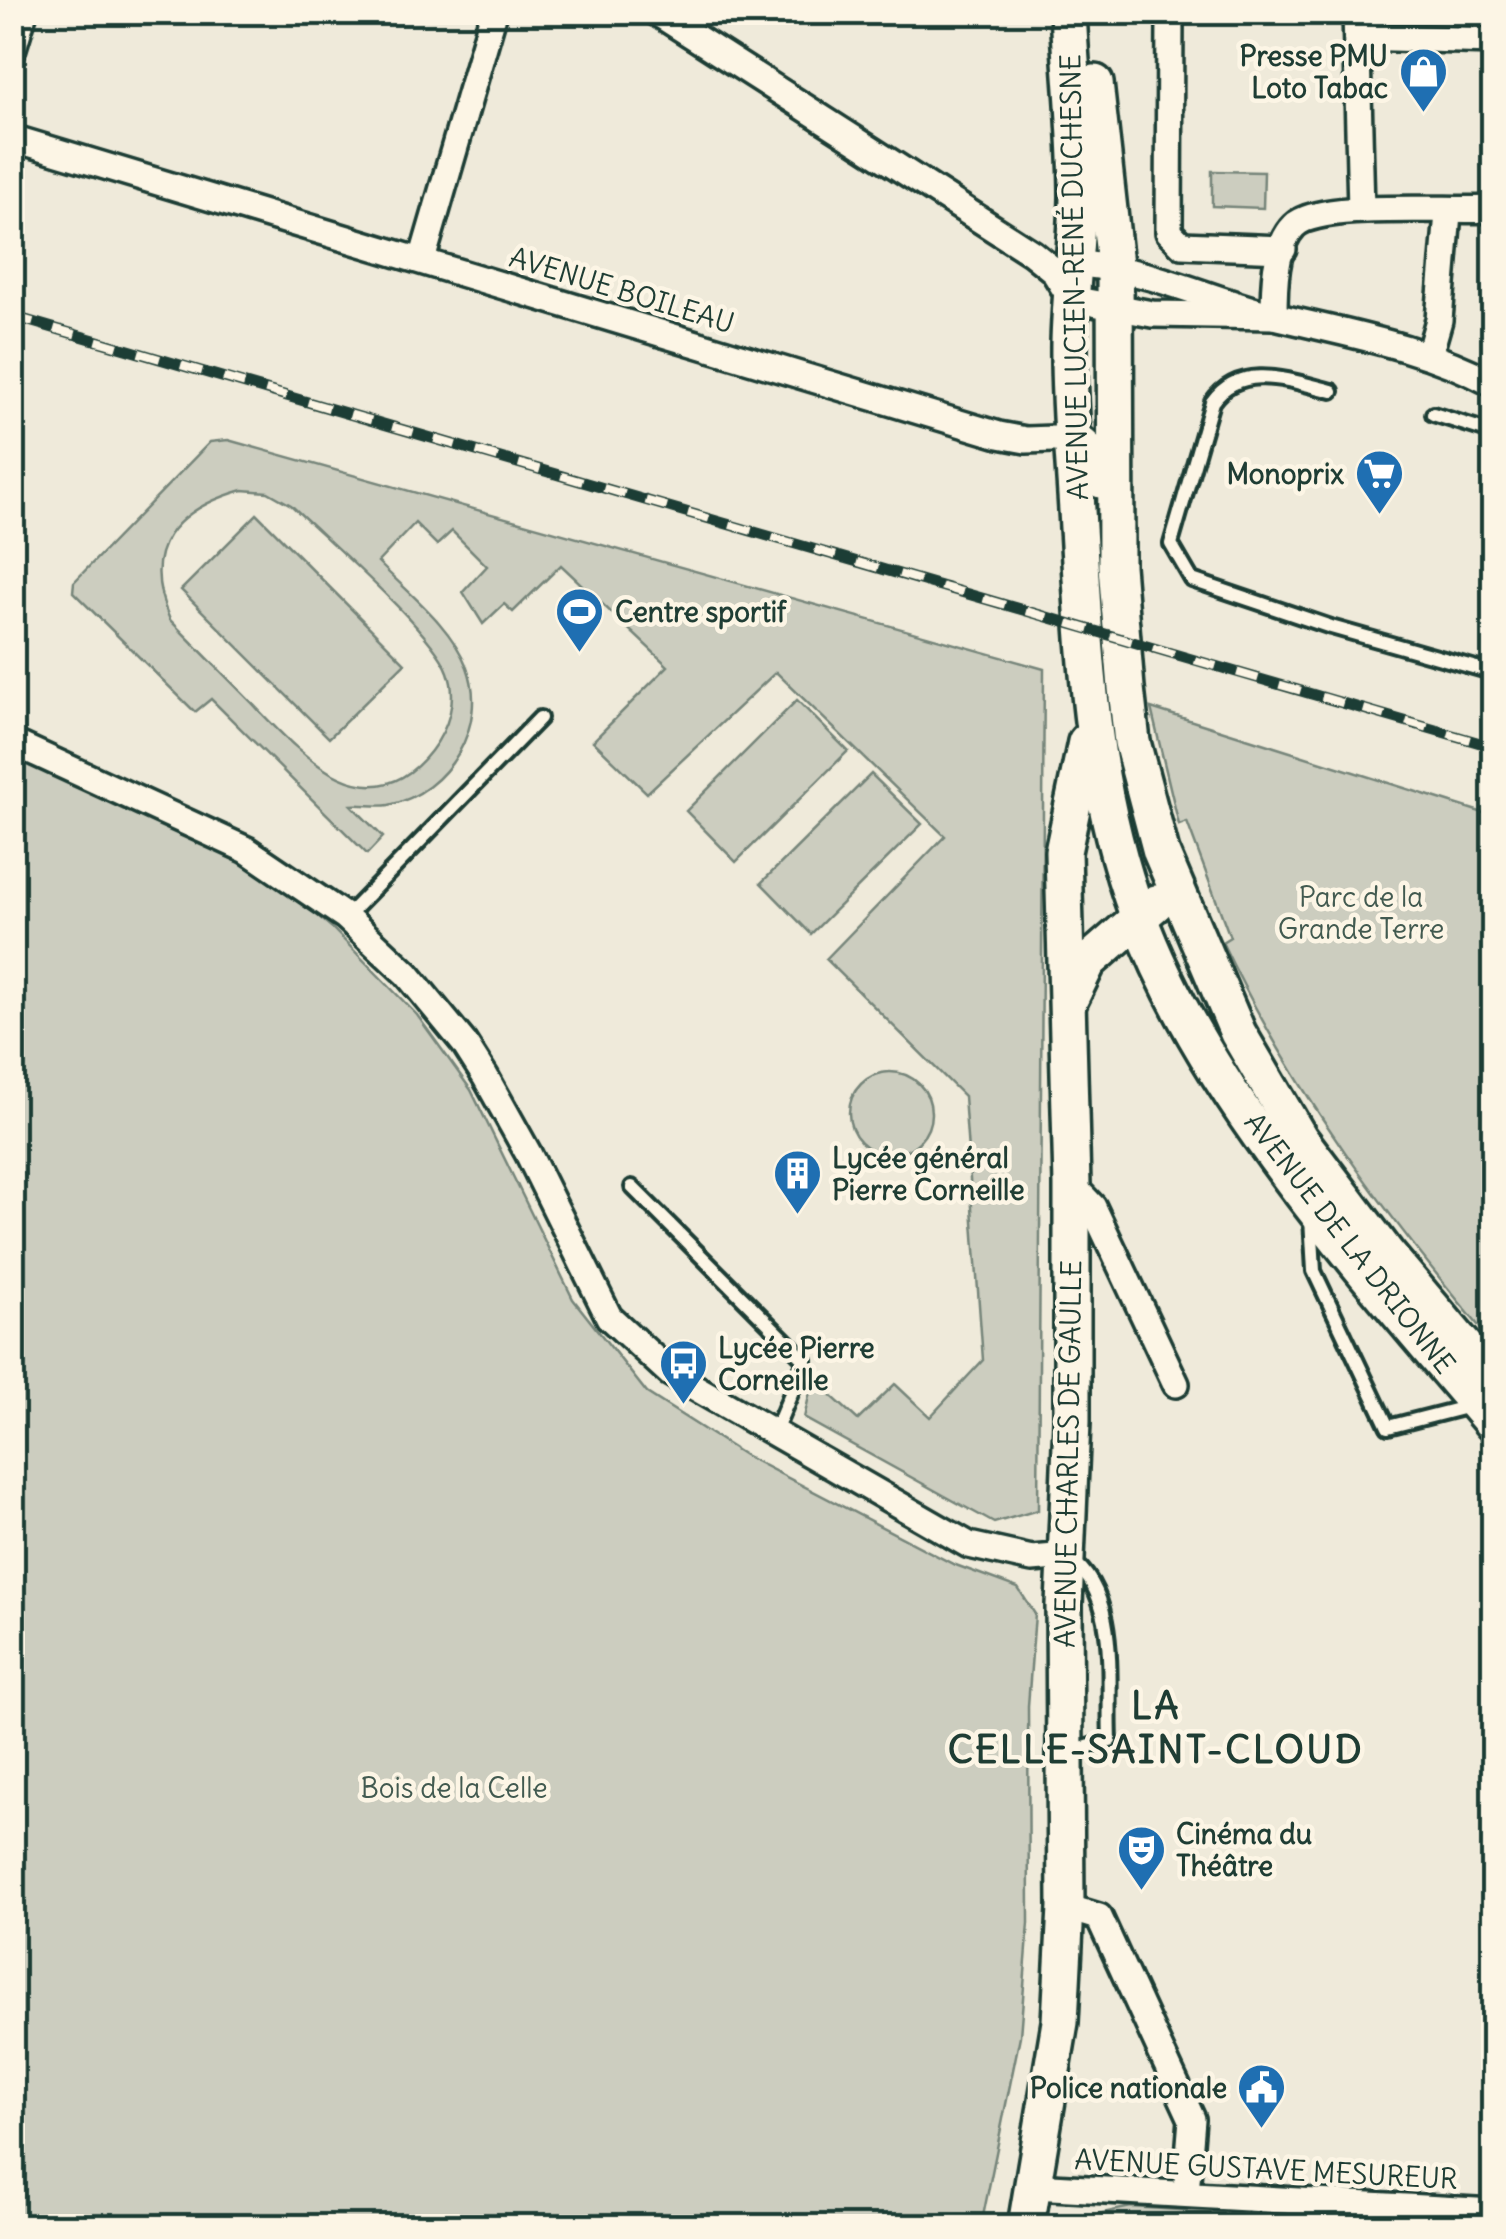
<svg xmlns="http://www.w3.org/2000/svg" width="1506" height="2239" font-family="Delius,sans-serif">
<rect width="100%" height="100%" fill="#efeada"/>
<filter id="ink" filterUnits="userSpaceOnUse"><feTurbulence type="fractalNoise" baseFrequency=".01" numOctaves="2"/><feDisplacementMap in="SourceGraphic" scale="20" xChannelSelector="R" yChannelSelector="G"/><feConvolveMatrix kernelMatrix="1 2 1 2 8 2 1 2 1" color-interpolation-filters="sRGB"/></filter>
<g filter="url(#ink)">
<!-- green -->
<g fill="#cccdbf" stroke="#76857a" stroke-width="2.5" fill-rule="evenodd">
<path d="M1212,171L1264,172L1263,208L1212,206Z"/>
<path d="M228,440L1044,669L1038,1510L994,1523L804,1418L813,1379L858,1420L895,1384L930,1417L983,1360L964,1096L826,959L945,836L776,672L647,793L593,741L668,666L561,565L513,612L504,604L483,624L463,592L487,566L452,531L437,545L415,523L378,562C409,594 450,624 467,667C489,725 448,793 389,805C378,807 363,804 351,805L383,837L367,854L211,699L195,712L73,592L74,582L210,442ZM243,490L268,492L291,505C328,541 432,630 448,672C458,700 448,729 431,751C368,832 298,751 251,702C224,675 197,647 170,620C138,548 176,509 243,490Z"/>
<path d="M257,514L405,663L329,738L181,590Z"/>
<path d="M797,700L848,751L736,862L686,811Z"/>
<path d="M1151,708L1493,816V1343C1388,1218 1292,1090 1222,942L1230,937L1187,822L1179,825Z"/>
<path d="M13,750L246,854L331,927L417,1015L471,1090L573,1299L647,1393L744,1455L953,1564L1018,1588L1035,1614L1028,1706L1029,1923L1020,2036L981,2226H13Z"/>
<path d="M871,774L922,824L811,934L761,883Z"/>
<circle cx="890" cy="1113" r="41"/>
<path d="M1131,2207L1434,2226H1069L1079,2218Z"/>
</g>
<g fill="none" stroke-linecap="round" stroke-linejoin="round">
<defs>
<g id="lane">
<path d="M1332,391C1291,381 1241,361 1212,402L1171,544L1192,580L1331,627L1494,673"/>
<path d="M1433,414L1494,433"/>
<path d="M346,917L540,718"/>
<path d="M632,1187L805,1360L774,1434"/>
<path d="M1311,1218L1314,1271L1388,1427L1474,1405"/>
<path d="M1068,1753L1110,1740C1107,1683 1121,1594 1069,1558"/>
</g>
<g id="street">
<path d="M656,12L1032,253L1053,270L1071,299L1152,314L1274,316"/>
<path d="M1170,12L1169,232L1182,245L1283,249"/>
<path d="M1356,12L1361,210"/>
<path d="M1358,37L1494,41"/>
<path d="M12,51L24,12"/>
<path d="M12,138L999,435L1026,440L1081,438L1099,454L1100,485"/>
<path d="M422,260L494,12"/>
<path d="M1074,264C1144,266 1207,299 1274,316C1349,334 1425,347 1494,384"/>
<path d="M1274,316C1274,289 1274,246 1294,226C1317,201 1454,212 1494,209"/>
<path d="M1429,355L1439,320L1448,213"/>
<path d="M12,742L247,850L346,917L407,974L464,1043L485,1076L528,1153L609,1317L670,1373L969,1545L1032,1559L1067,1556"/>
<path d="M1072,1185L1093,1207L1176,1384"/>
<path d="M1066,1907L1099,1917L1192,2119L1186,2193"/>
<path d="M1034,2186L1494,2212"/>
</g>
<g id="secondary">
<path d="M1068,12C1071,74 1078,136 1078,197C1077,246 1070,295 1069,343C1068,405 1075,467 1078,528C1086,661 1091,789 1138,915C1204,1096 1370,1279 1494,1425"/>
<path d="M1095,83L1115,265L1116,566L1126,688L1132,742L1161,852L1238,1033L1300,1139L1386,1253L1494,1381"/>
<path d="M1069,1001L1088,962L1156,903"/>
<path d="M1026,2226L1060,2022L1066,1907L1064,1605L1072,1422V1185L1063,852L1086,742"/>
</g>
</defs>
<!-- lane casing -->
<use href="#lane" stroke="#1f3d34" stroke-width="20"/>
<!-- street casing -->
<use href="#street" stroke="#1f3d34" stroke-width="32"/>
<!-- secondary casing -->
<use href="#secondary" stroke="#1f3d34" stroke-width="42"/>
<!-- lane -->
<use href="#lane" stroke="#fcf5e5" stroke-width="12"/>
<!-- street -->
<use href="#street" stroke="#fcf5e5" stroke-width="25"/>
<!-- secondary -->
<use href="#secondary" stroke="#fcf5e5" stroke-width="35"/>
<defs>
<path id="rail" d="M12,316L1494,747"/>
</defs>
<!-- rail casing -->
<use href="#rail" stroke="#1f3d34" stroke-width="11"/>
<!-- rail -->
<use href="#rail" stroke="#fcf5e5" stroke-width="8" stroke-dasharray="22" stroke-linecap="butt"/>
</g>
</g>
<!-- icons -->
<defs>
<symbol id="shop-pin" viewBox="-11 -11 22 30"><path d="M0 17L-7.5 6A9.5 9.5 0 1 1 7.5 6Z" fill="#1f6fb2" stroke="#fcf5e5"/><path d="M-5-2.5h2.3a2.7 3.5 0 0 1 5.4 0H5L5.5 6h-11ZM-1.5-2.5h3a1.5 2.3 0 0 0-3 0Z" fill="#fff"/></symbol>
<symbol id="supermarket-pin" viewBox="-11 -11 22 30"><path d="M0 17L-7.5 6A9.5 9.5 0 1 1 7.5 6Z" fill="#1f6fb2" stroke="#fcf5e5"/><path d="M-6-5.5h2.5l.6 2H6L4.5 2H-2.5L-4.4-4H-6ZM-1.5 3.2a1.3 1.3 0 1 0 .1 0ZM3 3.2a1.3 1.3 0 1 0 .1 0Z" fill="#fff"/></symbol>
<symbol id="stadium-pin" viewBox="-11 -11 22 30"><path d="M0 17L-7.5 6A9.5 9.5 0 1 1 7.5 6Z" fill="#1f6fb2" stroke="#fcf5e5"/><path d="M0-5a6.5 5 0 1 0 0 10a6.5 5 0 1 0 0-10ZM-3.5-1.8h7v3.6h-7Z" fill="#fff"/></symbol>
<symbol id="building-pin" viewBox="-11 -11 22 30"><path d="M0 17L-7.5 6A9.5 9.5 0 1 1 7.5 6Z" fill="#1f6fb2" stroke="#fcf5e5"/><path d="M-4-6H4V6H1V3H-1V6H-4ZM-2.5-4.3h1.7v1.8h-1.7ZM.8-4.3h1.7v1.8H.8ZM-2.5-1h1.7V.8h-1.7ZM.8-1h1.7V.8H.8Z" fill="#fff"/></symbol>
<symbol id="bus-pin" viewBox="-11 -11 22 30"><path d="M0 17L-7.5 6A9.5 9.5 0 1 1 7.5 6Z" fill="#1f6fb2" stroke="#fcf5e5"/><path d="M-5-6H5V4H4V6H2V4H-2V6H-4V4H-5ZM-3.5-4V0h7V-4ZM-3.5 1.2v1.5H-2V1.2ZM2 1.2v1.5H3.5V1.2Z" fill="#fff"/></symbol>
<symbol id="theatre-pin" viewBox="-11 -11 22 30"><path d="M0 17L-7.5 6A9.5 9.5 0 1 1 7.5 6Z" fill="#1f6fb2" stroke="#fcf5e5"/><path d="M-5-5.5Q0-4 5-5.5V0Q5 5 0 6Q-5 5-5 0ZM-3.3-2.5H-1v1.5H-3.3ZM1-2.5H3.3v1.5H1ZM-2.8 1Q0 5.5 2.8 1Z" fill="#fff"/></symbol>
<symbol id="civic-pin" viewBox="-11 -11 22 30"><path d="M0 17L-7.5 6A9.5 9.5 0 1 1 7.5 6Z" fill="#1f6fb2" stroke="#fcf5e5"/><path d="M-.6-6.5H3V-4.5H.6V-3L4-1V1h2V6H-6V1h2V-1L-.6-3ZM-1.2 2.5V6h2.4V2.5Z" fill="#fff"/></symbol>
</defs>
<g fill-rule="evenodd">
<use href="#shop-pin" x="1396" y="44" width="55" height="75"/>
<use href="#supermarket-pin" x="1352" y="446" width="55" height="75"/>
<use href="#stadium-pin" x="552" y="584" width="55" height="75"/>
<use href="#building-pin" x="770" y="1146" width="55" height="75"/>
<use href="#bus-pin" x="656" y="1336" width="55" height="75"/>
<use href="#theatre-pin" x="1114" y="1822" width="55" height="75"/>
<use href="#civic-pin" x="1234" y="2060" width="55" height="75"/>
</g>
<g text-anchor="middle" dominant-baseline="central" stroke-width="9" stroke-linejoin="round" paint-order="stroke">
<!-- poi labels -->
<g font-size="28" font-weight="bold" fill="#1f3d34" stroke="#fcf5e5" text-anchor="start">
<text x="1388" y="56" text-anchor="end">Presse PMU<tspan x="1388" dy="32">Loto Tabac</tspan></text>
<text x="1344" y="474" text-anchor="end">Monoprix</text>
<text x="615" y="612">Centre sportif</text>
<text x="832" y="1158">Lycée général<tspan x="832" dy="32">Pierre Corneille</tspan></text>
<text x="718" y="1348">Lycée Pierre<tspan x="718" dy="32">Corneille</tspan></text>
<text x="1176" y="1834">Cinéma du<tspan x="1176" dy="32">Théâtre</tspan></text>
<text x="1227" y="2088" text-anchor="end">Police nationale</text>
</g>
<!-- street labels -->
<g font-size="28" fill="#1f3d34" stroke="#fcf5e5">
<text transform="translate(1074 277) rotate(-91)">AVENUE LUCIEN-RENÉ DUCHESNE</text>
<text transform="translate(622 290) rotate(17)">AVENUE BOILEAU</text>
<text transform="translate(1350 1243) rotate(52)">AVENUE DE LA DRIONNE</text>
<text transform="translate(1068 1454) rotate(-89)">AVENUE CHARLES DE GAULLE</text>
<text transform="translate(1266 2169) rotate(3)">AVENUE GUSTAVE MESUREUR</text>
</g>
<!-- park labels -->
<g font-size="28" fill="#425a50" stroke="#fcf5e5">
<text x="1361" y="897">Parc de la<tspan x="1361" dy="32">Grande Terre</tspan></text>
<text x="454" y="1788">Bois de la Celle</text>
</g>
<!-- district labels -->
<g font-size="38" font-weight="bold" letter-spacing="2.5" fill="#1f3d34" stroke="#fcf5e5">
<text x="1156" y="1705">LA<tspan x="1156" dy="44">CELLE-SAINT-CLOUD</tspan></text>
</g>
</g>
<!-- margin -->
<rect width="1506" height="2239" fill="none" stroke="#fcf5e5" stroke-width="50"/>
<rect x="25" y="25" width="1456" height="2189" fill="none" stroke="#1f3d34" stroke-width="4" filter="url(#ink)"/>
</svg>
